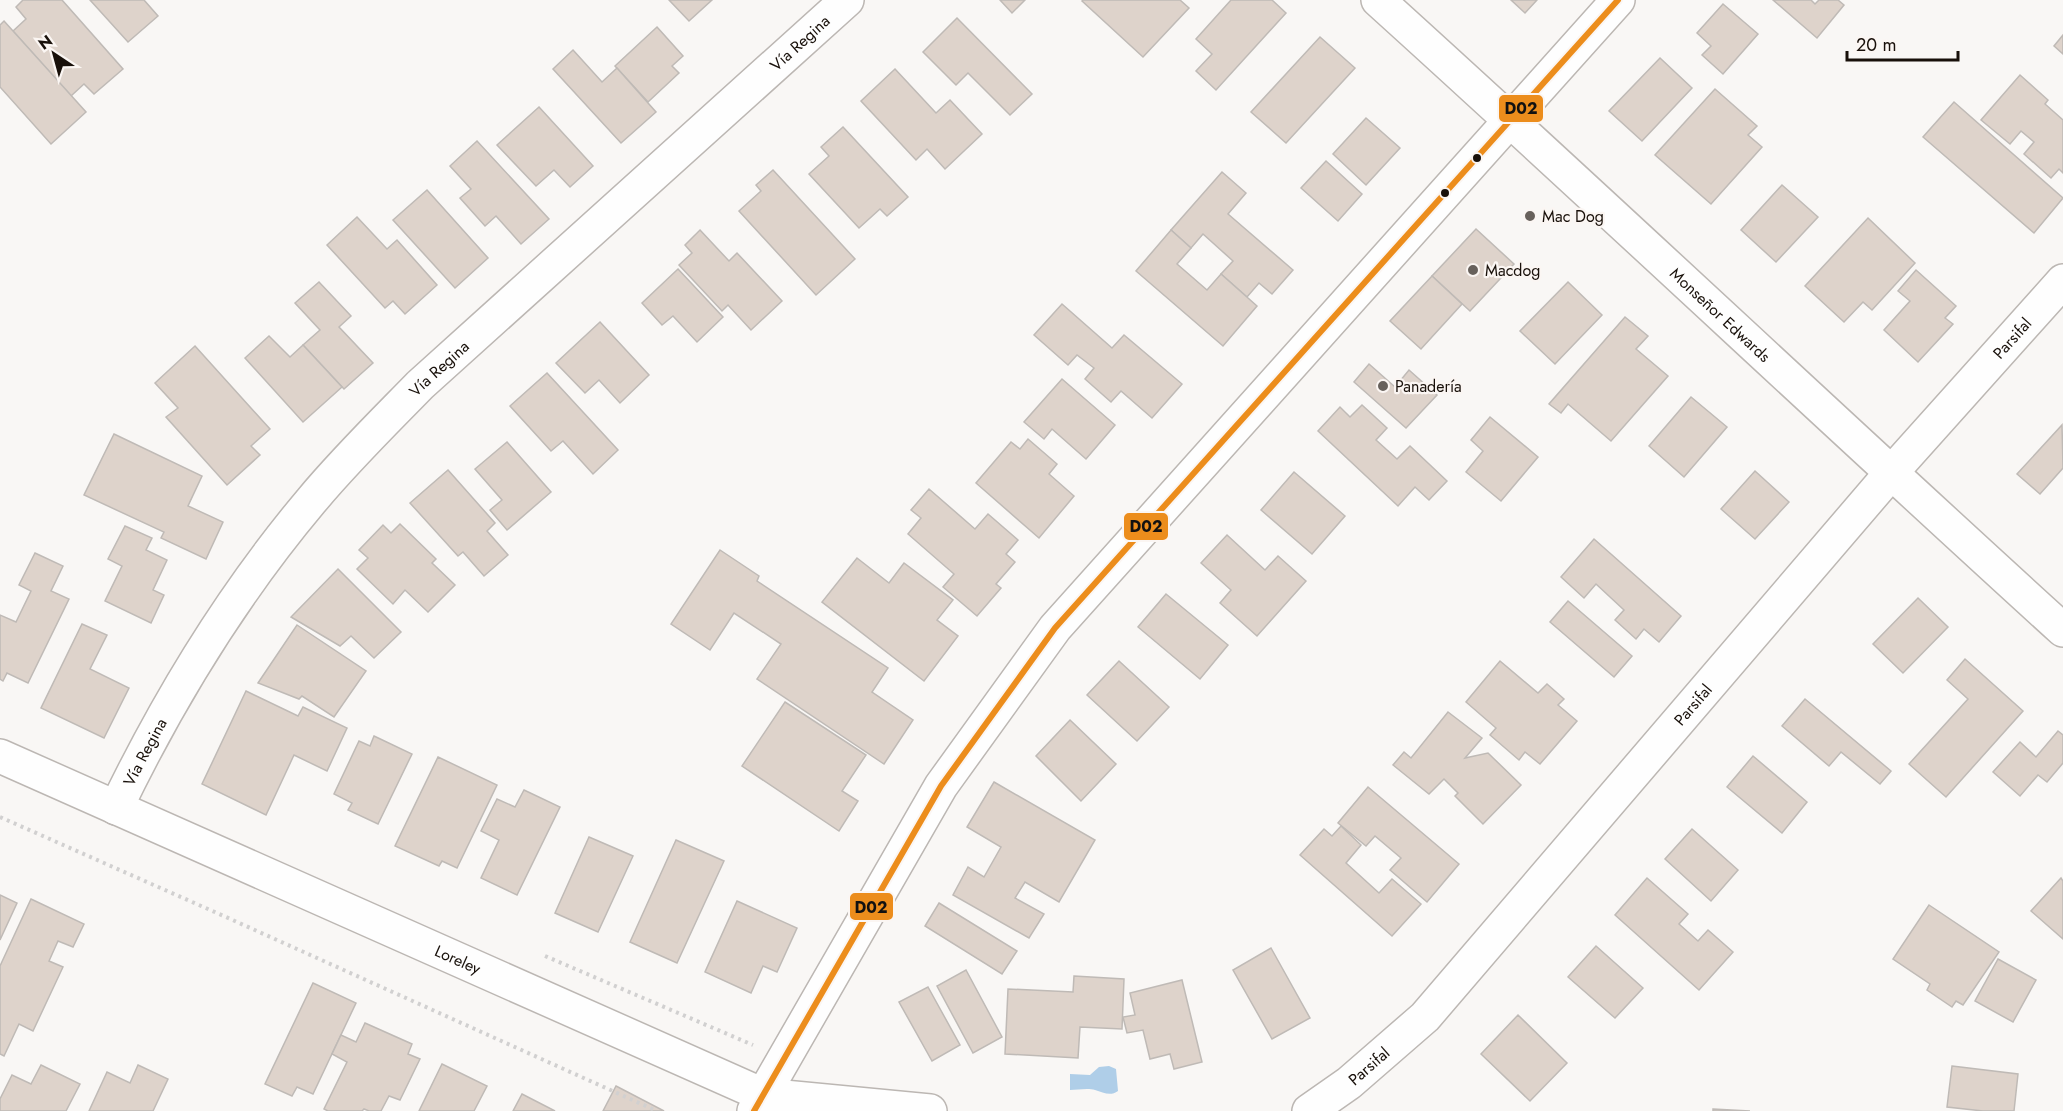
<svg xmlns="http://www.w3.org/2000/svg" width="2063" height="1111" font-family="Jost,sans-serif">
<rect width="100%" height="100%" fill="#f9f7f5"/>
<!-- water -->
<path fill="#afcee8" d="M1109,1066L1116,1069L1118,1091C1110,1097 1103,1092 1095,1090C1088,1088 1077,1090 1070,1090V1074L1090,1075L1099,1067Z"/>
<!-- building -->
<g fill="#ded3cb" stroke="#bfbab6" stroke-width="1.5">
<path d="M23,0H62L123,69L94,94L84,84L71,96L13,31L26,19L16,7Z"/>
<path d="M90,0H144L158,16L128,42Z"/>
<path d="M669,0H712L689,21Z"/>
<path d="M1000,0H1025L1012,13Z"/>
<path d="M1083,0H1180L1189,8L1143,57L1082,1Z"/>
<path d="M1231,0H1272L1286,13L1216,90L1196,71L1212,54L1196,39Z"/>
<path d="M1511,0H1537L1525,13Z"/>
<path d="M1773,0H1811L1815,4L1819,0H1838L1844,5L1817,38Z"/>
<path d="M1723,4L1758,34L1723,74L1702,55L1711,46L1697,33Z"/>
<path d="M957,18L1032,94L1010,115L968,73L956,85L923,52Z"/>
<path d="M4,21L86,112L51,144L0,87V25Z"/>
<path d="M657,27L683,56L672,66L679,73L648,102L615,66Z"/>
<path d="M2063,35V54L2054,46Z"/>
<path d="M1320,37L1355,68L1286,143L1251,112Z"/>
<path d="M573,50L602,82L617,68L656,112L621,143L553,69Z"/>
<path d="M1660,58L1692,88L1642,141L1609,111Z"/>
<path d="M895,69L936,113L950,100L982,134L945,169L927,149L916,160L861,101Z"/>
<path d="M2020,75L2048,100L2045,104L2063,120V173L2059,169L2051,178L2024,154L2034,142L2021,131L2010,144L1981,120Z"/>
<path d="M1715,89L1757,126L1748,135L1762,147L1711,204L1655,155Z"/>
<path d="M1954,102L2063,198L2034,233L1923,137Z"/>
<path d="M539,107L593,166L570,187L554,170L536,186L497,145Z"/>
<path d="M1366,118L1400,148L1366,185L1333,154Z"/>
<path d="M843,127L908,197L887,216L880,209L859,228L809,174L829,156L821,147Z"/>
<path d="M477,141L549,219L521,244L496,216L485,226L460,198L471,189L450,166Z"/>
<path d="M1326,161L1362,194L1338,221L1301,188Z"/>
<path d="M773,170L855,259L816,295L739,211L761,191L756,185Z"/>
<path d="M1222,172L1246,193L1228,214L1293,270L1272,294L1259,283L1247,297L1221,274L1233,261L1203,234L1191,248L1171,230Z"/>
<path d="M1782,185L1818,217L1776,262L1741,230Z"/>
<path d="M427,190L488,258L455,288L393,220Z"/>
<path d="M357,217L387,249L397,240L437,285L405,314L393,301L385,308L327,245Z"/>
<path d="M1868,218L1915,263L1872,310L1863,302L1844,322L1805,286Z"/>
<path d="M1476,229L1514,264L1470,311L1432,276Z"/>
<path d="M700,230L729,261L737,253L782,301L751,330L728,305L722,311L679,265L692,253L685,245Z"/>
<path d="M1171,230L1191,248L1177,264L1207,290L1221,274L1257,306L1223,346L1136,271Z"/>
<path d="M678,269L723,317L697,342L673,316L662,325L642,303Z"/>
<path d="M1916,270L1956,306L1945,318L1953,324L1918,362L1884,330L1910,301L1898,291Z"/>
<path d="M1432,276L1462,304L1421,349L1390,321Z"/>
<path d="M319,282L351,316L339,327L373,363L344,389L303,345L320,330L295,303Z"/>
<path d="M1568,282L1602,315L1555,364L1520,331Z"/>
<path d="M1062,304L1112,348L1124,335L1182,384L1152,418L1121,391L1111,402L1085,379L1094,368L1077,355L1068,365L1034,335Z"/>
<path d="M1625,317L1648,336L1636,349L1668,376L1611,441L1568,404L1561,413L1549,404Z"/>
<path d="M600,322L649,375L620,403L599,380L585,393L556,363Z"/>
<path d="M269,336L290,357L303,345L342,387L303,422L245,358Z"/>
<path d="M195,346L270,429L251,446L260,455L227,485L166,417L178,408L155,383Z"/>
<path d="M1369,364L1395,387L1409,370L1437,395L1406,428L1354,382Z"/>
<path d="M547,373L618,450L593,474L563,441L551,451L510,406Z"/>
<path d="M1062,379L1115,425L1086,459L1052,429L1044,439L1024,422Z"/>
<path d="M1691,397L1727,427L1684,477L1649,446Z"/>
<path d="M1362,405L1387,428L1376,440L1397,459L1410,446L1447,481L1429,500L1415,487L1398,506L1318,431L1340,407L1350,417Z"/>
<path d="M1490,417L1538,457L1501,501L1466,472L1483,451L1471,440Z"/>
<path d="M2062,425L2063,468L2040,494L2017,474Z"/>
<path d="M114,434L202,476L188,506L223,522L206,559L161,538L164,532L84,495Z"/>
<path d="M1028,439L1057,464L1049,474L1074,496L1039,538L976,483L1011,442L1020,449Z"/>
<path d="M507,442L551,492L507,530L490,510L502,500L475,469Z"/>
<path d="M448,470L495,523L487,531L508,555L484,576L463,552L458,556L410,503Z"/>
<path d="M1755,471L1789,502L1755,539L1721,509Z"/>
<path d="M1294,472L1345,516L1312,554L1261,510Z"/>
<path d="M929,489L975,529L988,514L1018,540L1006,554L1015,562L996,584L1001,588L977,616L943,587L954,574L908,534L921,518L911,510Z"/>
<path d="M400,524L436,559L432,563L455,585L428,612L405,590L393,604L357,569L368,558L359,550L383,525L391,533Z"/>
<path d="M125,526L152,538L146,550L167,560L153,590L164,595L151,623L105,601L122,566L108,559Z"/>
<path d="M1227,535L1265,570L1278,556L1306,581L1257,636L1220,603L1231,590L1201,563Z"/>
<path d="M1594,539L1681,616L1659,642L1644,629L1636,639L1615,620L1624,610L1596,584L1584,598L1561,577Z"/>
<path d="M720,550L759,576L757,581L888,668L872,692L913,720L884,764L757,679L781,644L734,613L710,650L671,624Z"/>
<path d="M35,553L63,566L51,591L69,599L28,683L7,673L3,681L0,679V615L16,622L31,591L19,585Z"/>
<path d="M857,558L889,583L904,563L953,600L937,620L958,636L924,681L822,602Z"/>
<path d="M338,569L401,632L374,658L351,636L340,646L291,617Z"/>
<path d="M1166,594L1228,645L1200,679L1138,627Z"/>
<path d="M1918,598L1948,627L1903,673L1873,644Z"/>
<path d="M1568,601L1632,656L1614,677L1550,622Z"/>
<path d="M82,624L107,635L90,669L129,688L104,738L41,708Z"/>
<path d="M297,625L366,671L334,717L302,696L299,699L258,683Z"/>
<path d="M1965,659L2023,711L1946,797L1909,764L1968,699L1947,680Z"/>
<path d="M1119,661L1169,707L1137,741L1087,695Z"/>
<path d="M1500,661L1538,693L1547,684L1564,699L1558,705L1577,721L1540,764L1525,752L1519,760L1490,735L1496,728L1466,702Z"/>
<path d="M246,691L298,716L303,707L347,728L327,771L294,755L266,815L202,784Z"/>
<path d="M1805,699L1891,771L1880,784L1841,752L1829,766L1782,726Z"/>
<path d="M785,702L866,755L842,791L858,801L839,831L742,766Z"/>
<path d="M1448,712L1482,738L1465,758L1488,753L1521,785L1483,824L1455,796L1458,793L1444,779L1429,794L1393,765L1404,752L1411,758Z"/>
<path d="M1070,720L1116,764L1081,801L1036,756Z"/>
<path d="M2058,731L2063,735V763L2047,782L2038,775L2020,796L1993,772L2020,742L2036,757Z"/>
<path d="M374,736L412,754L378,824L348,810L352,803L334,794L359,741L370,746Z"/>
<path d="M1753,756L1807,802L1782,833L1727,787Z"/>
<path d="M438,757L497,785L457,868L442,861L439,866L395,846Z"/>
<path d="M994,782L1095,840L1059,902L1025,882L1015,898L1044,914L1029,938L953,895L968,867L984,877L1001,847L967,827Z"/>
<path d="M1368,787L1459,864L1427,902L1390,870L1401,858L1375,836L1366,846L1338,823Z"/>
<path d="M524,790L560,807L517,895L481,878L499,840L481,831L497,799L515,807Z"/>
<path d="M1341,826L1361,845L1346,863L1379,893L1392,879L1421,904L1392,936L1300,855L1324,829L1332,836Z"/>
<path d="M1692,829L1738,870L1711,901L1665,859Z"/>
<path d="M589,837L633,856L598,932L555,913Z"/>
<path d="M676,840L724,861L677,963L630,942Z"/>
<path d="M1647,878L1688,914L1679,924L1698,941L1708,930L1733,952L1699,990L1615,915Z"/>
<path d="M2061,878L2063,881V939L2031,911Z"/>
<path d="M0,895L17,903L0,940Z"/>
<path d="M31,899L84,924L73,947L58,941L49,961L63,967L33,1031L19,1024L4,1056L0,1054V966Z"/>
<path d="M737,901L797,928L777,972L763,966L751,993L705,972Z"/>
<path d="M939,903L1017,951L1002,974L925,926Z"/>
<path d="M1929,905L1999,952L1963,1005L1956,1001L1952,1007L1927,990L1930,984L1893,959Z"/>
<path d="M1596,946L1643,988L1615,1018L1568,977Z"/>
<path d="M1271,948L1310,1018L1272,1039L1233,970Z"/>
<path d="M1998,959L2036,980L2013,1022L1975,1001Z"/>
<path d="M966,970L1002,1037L973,1053L937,986Z"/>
<path d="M1074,976L1124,979L1122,1029L1080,1027L1078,1058L1005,1054L1008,989L1073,992Z"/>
<path d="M1182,980L1202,1062L1174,1069L1170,1054L1150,1059L1143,1030L1127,1033L1123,1017L1135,1015L1130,993Z"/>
<path d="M313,983L356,1003L313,1094L297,1087L292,1096L265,1084Z"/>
<path d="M928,987L960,1045L932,1061L899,1002Z"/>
<path d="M1518,1015L1567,1063L1530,1101L1481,1054Z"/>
<path d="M365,1023L412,1044L408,1054L420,1059L400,1100L389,1096L381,1111H369L364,1109L362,1111H328L324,1109L347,1062L332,1054L341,1035L356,1042Z"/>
<path d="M442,1064L487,1086L474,1111H419Z"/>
<path d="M41,1065L80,1084L66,1111H0V1099L12,1075L31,1084Z"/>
<path d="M138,1065L168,1079L153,1111H89L107,1072L130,1083Z"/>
<path d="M1952,1066L2018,1074L2014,1111H1983L1947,1107Z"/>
<path d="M616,1086L664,1111H603Z"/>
<path d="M522,1094L555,1111H513Z"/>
<path d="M1713,1109L1750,1111H1713Z"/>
</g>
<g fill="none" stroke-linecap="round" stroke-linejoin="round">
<defs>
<g id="minor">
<path id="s1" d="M1378,0C1608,208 1833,421 2063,630"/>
<path id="s2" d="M0,756L763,1095L930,1111"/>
<path id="s3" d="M116,808C169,698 232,595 311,501C345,460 383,423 420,385L847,0"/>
<path d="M754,1111L941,786L1055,628L1618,0"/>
<path id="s4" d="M1309,1111L1349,1083L1425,1017L1891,473L2063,281"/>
</g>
</defs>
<!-- minor casing -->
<use href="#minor" stroke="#bcb7b3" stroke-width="36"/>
<!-- path -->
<g stroke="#d1d0d0" stroke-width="4" stroke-dasharray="3 4.5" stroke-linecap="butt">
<path d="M0,817L217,913L657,1111"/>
<path d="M545,956L753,1045"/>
</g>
<!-- minor -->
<use href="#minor" stroke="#fefefe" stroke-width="33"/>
<defs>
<path id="bus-1" d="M754,1111L941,786L1055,628L1618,0"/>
</defs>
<!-- bus-1 casing -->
<use href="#bus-1" stroke="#fbf6f3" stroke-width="10"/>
<!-- bus-1 -->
<use href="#bus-1" stroke="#ec8d1c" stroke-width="6"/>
</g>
<!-- markers -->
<g fill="#18100a" stroke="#fbf6f3" stroke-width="2">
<circle cx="1477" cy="158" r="5"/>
<circle cx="1445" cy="193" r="5"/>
</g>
<g fill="#67615c" stroke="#fbf6f3" stroke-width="2">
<circle cx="1530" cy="216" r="6"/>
<circle cx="1473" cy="270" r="6"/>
<circle cx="1383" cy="386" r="6"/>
</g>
<g text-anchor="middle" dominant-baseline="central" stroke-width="4.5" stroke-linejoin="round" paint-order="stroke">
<!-- street labels -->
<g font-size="16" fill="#18100a" stroke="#fbf6f3">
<text stroke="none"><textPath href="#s3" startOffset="1035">Vía Regina</textPath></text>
<text stroke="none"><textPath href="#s1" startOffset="465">Monseñor Edwards</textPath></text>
<text stroke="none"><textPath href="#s4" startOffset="1047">Parsifal</textPath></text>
<text stroke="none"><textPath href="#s3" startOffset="549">Vía Regina</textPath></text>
<text stroke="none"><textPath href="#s4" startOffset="561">Parsifal</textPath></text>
<text stroke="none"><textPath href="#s3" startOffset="63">Vía Regina</textPath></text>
<text stroke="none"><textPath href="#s2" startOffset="501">Loreley</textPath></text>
<text stroke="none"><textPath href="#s4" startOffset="75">Parsifal</textPath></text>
</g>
<!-- poi labels -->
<g font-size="16" fill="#18100a" stroke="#fbf6f3" text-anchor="start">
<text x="1542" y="216">Mac Dog</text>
<text x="1485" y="270">Macdog</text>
<text x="1395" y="386">Panadería</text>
</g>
</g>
<g stroke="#fbf6f3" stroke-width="2">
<rect x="1498" y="94" width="46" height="29" rx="6" fill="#ec8d1c"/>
<rect x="1123" y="512" width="46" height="29" rx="6" fill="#ec8d1c"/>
<rect x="849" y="892" width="45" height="29" rx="6" fill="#ec8d1c"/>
</g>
<g font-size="16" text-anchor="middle" font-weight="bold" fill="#111">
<text x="1521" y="114">D02</text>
<text x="1146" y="532">D02</text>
<text x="871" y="913">D02</text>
</g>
<!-- north arrow -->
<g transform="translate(54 54) rotate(324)" stroke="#fbf6f3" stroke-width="4.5" paint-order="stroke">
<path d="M0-4.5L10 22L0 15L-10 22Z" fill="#18100a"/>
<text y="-9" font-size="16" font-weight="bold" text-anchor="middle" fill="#18100a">N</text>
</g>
<!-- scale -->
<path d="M1847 51v9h111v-9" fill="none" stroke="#18100a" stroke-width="3"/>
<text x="1856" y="51" font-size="18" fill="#18100a" stroke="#fbf6f3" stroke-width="4.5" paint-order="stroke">20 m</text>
</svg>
